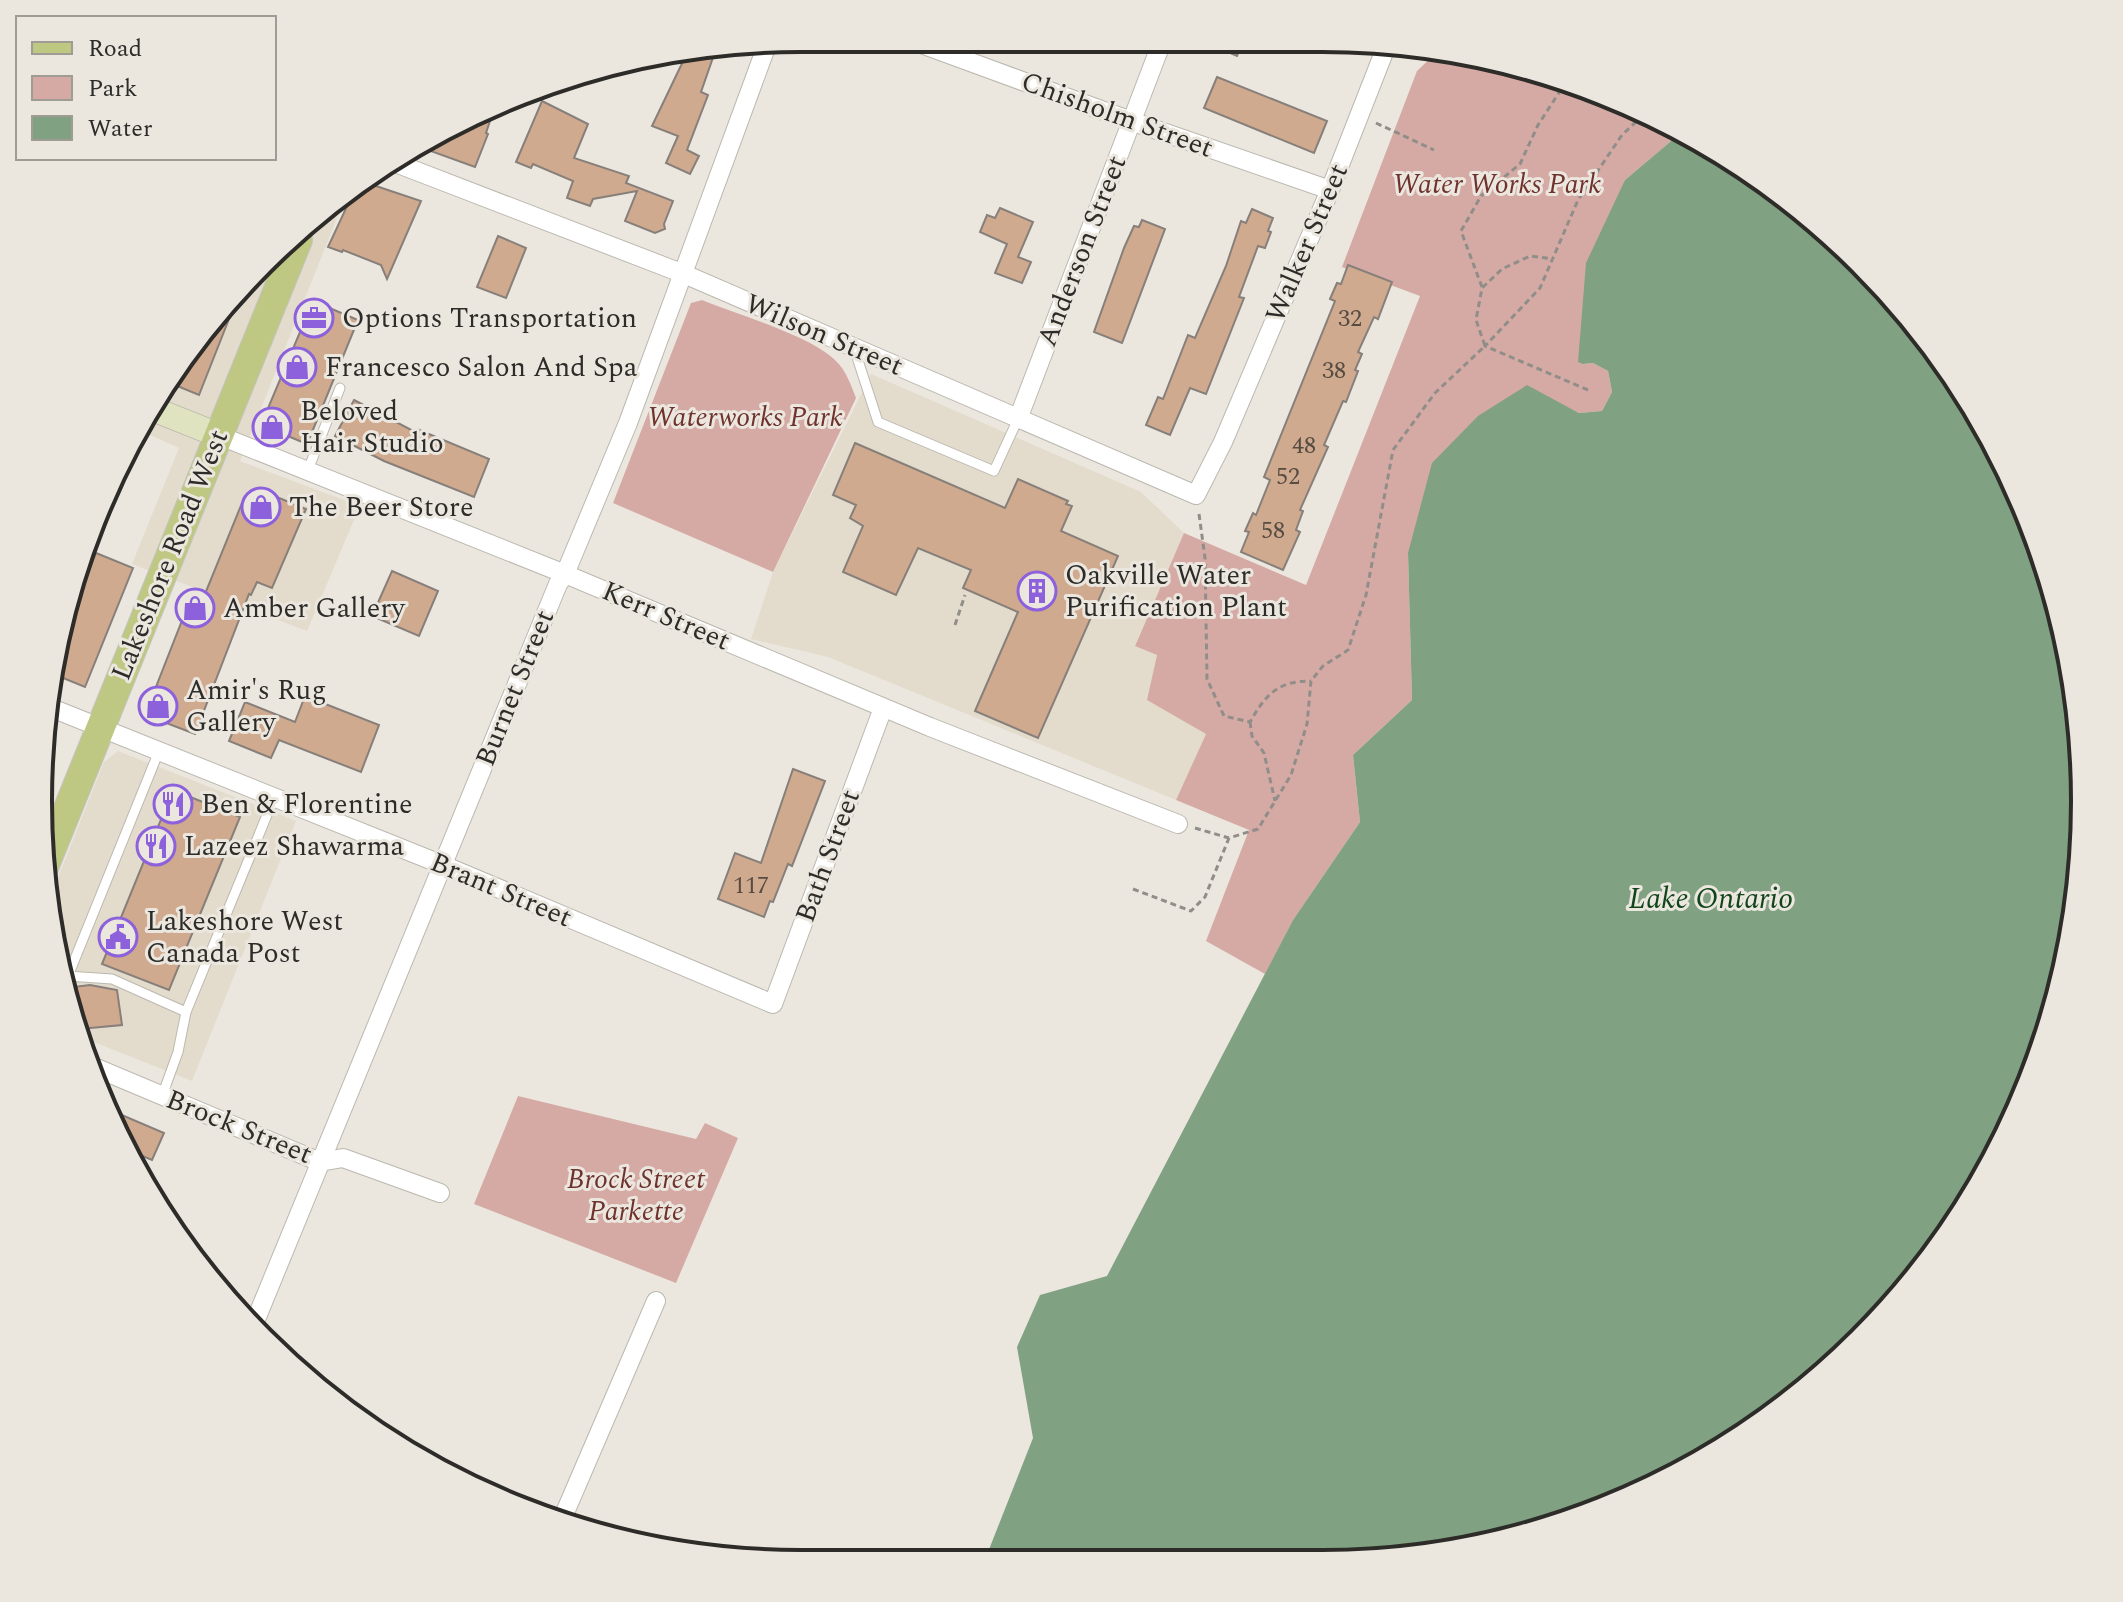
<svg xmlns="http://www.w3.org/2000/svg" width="2123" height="1602" font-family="Spectral,serif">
<rect width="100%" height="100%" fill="#ebe7df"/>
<!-- built -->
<g fill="#e3dccd">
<path d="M343,203L240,461L360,506L307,631L132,564L179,448L139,430L228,298Z"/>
<path d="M871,374L1141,492L1184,533L1135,645L1157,655L1148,700L1206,734L1176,800L828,657L751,639L773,572Z"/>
<path d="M118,751L296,821L192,1081L76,1035L49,900L104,762Z"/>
</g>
<!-- green -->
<g fill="#d5aaa5">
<path d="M1438,51L1520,64L1677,136L1625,180L1583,364L1593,363L1608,371L1612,392L1602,411L1579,413L1527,386L1408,553L1412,700L1353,755L1360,822L1293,920L1265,974L1206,941L1249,830L1176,800L1206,734L1147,700L1157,655L1135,646L1184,533L1306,585L1420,296L1342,267L1417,71Z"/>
<path d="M702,300C736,314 811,336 835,360C846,370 851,385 856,398L773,572L613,503L691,303Z"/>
<path d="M518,1096L696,1139L705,1123L738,1138L676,1283L474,1204Z"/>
</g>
<!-- water -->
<path fill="#80a182" d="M1677,136L1746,167L1862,262L1956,377L2027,509L2070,652L2085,801L2070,949L2027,1093L1957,1225L1862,1340L1746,1435L1568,1523L1421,1558L986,1557L1033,1438L1017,1347L1040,1295L1107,1276L1293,920L1360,822L1353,755L1412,700L1408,553L1432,463L1478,416L1527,385L1579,413L1602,411L1612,392L1608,371L1593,363L1583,364L1578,362L1586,263L1625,180Z"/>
<!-- building -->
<g fill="#d0aa8f" stroke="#877f7a" stroke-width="2">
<path d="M1198,39H1244L1237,56Z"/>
<path d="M716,49L701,92L708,95L687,150L699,156L690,174L666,163L678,136L652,126L687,53Z"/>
<path d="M1217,77L1327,121L1314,153L1204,108Z"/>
<path d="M542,101L588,124L574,158L629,176L626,183L673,201L664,224L665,229L655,233L625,221L637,191L593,199L590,206L567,198L573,181L533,164L531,168L516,162Z"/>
<path d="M494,109L486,133L488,134L475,167L414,145Z"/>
<path d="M367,183L421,201L387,279L381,265L343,250L342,252L328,247L348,204Z"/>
<path d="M1000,208L1033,222L1018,257L1031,262L1022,283L995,273L1007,244L980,232L987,215L995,218Z"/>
<path d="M1252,209L1273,218L1268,231L1271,232L1265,248L1258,246L1239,297L1244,298L1206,394L1190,388L1170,435L1146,425L1158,397L1163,399L1188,335L1195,338L1226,266L1241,221L1246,223Z"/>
<path d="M1142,220L1165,229L1122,343L1094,332L1124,248L1134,226L1139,227Z"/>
<path d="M498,236L526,248L506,298L477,287Z"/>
<path d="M1348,265L1392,282L1378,319L1374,317L1358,352L1362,354L1355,370L1358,371L1346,402L1343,401L1324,445L1328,447L1300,510L1303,511L1296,530L1300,532L1283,570L1241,552L1249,532L1245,531L1253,513L1256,515L1270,480L1264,477L1335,301L1330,299L1337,283L1341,284Z"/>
<path d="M242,286L199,395L170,383L228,298Z"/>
<path d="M313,301L358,320L308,442H302L261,425Z"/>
<path d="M354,400L415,432L417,429L489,459L474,497L384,461L335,436Z"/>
<path d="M855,443L1005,508L1018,479L1068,501L1066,504L1072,506L1061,531L1118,556L1038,738L975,711L1018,612L963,588L971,570L918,548L896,595L843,572L863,526L850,518L856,505L833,495Z"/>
<path d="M267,493L306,509L272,588L257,582L251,595L249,594L195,734L145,715L192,595L203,599L242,503Z"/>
<path d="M96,553L133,568L85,687L51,673L52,664Z"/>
<path d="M392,571L438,591L419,636L372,616Z"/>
<path d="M305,696L379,725L361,772L279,740L271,758L229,741L245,702L295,722Z"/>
<path d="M793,769L825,781L792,866L788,864L773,902L770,901L764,917L718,899L735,853L761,863Z"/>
<path d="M173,790L240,817L169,990L102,964Z"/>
<path d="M90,985L117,990L122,1025L80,1029L73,987Z"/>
<path d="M110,1110L164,1133L152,1160L130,1151Z"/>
</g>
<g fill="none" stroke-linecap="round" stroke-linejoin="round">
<defs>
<g id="lane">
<path d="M854,348L878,422L994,471L1018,419"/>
<path d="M308,470L340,388"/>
<path d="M67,976L112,979L186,1012"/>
<path d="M66,981L159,751"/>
<path d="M162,1096L178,1052L186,1012L274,798"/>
</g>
<g id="street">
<path d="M905,38L1131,121L1330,190"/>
<path d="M393,162L684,274L1196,495L1223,442L1330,190L1388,42"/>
<path d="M1018,419L1163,39"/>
<path d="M218,435L565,574L930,727L1178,824"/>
<path d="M49,707L443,865L773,1004L883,708"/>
<path d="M87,1064L320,1162L343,1158L440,1193"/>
<path d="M252,1329L558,584L565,574L628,423L768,42"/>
<path d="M560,1524L656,1301"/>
</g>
<path id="secondary" d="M153,409L218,435"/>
<path id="primary" d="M43,870L298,240"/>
</defs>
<!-- lane casing -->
<use href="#lane" stroke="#bbb8af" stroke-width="11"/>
<!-- street casing -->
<use href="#street" stroke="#bbb8af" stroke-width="20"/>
<!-- secondary casing -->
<use href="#secondary" stroke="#bbb8af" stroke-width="26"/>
<!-- primary casing -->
<use href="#primary" stroke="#c4c4c3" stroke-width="30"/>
<!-- path -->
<g stroke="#918e89" stroke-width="3" stroke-dasharray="6 4" stroke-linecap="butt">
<path d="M1564,84L1589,95"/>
<path d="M1376,123L1434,150"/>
<path d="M1482,287L1461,231L1481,196L1520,164L1538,125L1564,85L1562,83"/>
<path d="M1588,390L1485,346L1540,288L1578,200L1622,135L1640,118"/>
<path d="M1199,514L1205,558L1207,679L1224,716L1250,722C1266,694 1278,681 1311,681"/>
<path d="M955,625L965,595"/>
<path d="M1250,722L1252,736L1264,753L1275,801"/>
<path d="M1195,828L1229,838L1258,829L1291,775L1307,724L1311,681L1323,666L1348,650L1366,595L1393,450L1435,393L1485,346L1476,320L1482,288L1502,269L1530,256L1553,259"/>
<path d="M1133,889L1191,911L1205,897L1229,838"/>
</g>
<!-- lane -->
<use href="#lane" stroke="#fff" stroke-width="9"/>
<!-- street -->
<use href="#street" stroke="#fff" stroke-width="18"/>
<!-- secondary -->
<use href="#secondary" stroke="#dfe3c0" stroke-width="24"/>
<!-- primary -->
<use href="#primary" stroke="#bfc882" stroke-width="28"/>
</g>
<!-- icons -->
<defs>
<symbol id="office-ring" viewBox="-11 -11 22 22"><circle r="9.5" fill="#ebe7df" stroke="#8d61dc" stroke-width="1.5"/><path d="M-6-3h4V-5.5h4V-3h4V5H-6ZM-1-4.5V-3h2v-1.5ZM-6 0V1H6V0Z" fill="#8d61dc"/></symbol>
<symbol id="shop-ring" viewBox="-11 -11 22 22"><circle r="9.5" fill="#ebe7df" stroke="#8d61dc" stroke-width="1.5"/><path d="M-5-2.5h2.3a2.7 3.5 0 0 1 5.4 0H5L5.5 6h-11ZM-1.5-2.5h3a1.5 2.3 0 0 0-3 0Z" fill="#8d61dc"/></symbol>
<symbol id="building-ring" viewBox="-11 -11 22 22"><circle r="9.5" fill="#ebe7df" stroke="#8d61dc" stroke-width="1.5"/><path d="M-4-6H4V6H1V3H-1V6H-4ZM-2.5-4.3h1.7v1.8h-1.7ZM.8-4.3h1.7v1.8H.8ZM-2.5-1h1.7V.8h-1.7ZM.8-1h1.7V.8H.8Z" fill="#8d61dc"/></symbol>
<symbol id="restaurant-ring" viewBox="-11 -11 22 22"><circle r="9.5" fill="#ebe7df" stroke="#8d61dc" stroke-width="1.5"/><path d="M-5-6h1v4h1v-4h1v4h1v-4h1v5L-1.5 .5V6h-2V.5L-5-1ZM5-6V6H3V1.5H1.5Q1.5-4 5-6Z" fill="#8d61dc"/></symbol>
<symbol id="civic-ring" viewBox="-11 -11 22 22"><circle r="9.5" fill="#ebe7df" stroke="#8d61dc" stroke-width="1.5"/><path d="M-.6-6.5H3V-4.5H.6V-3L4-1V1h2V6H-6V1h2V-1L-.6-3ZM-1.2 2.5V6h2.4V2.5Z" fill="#8d61dc"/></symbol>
</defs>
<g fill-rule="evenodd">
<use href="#office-ring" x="292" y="296" width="44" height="44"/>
<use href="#shop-ring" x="275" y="345" width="44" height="44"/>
<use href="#shop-ring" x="250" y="405" width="44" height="44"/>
<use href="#shop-ring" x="239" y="485" width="44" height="44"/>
<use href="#building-ring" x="1015" y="569" width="44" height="44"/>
<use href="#shop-ring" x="173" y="586" width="44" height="44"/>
<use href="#shop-ring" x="136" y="684" width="44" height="44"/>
<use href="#restaurant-ring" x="151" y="782" width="44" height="44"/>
<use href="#restaurant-ring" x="134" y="824" width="44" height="44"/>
<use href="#civic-ring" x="96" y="915" width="44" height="44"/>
</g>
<g text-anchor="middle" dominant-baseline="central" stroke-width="6" stroke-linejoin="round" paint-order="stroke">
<!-- number labels -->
<g font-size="24" fill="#564c42">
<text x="1350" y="319">32</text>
<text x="1334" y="371">38</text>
<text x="1304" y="446">48</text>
<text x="1288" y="477">52</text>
<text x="1273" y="531">58</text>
<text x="751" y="886">117</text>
</g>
<!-- street labels -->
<g font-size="28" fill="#2d2c29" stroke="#ebe7df">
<text transform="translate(1117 115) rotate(20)">Chisholm Street</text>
<text transform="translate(1307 243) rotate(-67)">Walker Street</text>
<text transform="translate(1082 251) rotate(-69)">Anderson Street</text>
<text transform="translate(824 335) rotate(23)">Wilson Street</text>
<text transform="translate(170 555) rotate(-68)">Lakeshore Road West</text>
<text transform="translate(666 616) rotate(23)">Kerr Street</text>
<text transform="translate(515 688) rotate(-68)">Burnet Street</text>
<text transform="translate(828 856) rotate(-70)">Bath Street</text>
<text transform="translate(501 890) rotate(23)">Brant Street</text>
<text transform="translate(239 1127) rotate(22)">Brock Street</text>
</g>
<!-- park labels -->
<g font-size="28" font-style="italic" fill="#6f322d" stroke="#ebe7df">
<text x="1497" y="184">Water Works Park</text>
<text x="745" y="417">Waterworks Park</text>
<text x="636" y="1179">Brock Street<tspan x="636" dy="32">Parkette</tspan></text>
</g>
<!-- poi labels -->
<g font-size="28" fill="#2d2c29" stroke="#ebe7df" text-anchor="start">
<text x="342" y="318">Options Transportation</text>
<text x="325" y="367">Francesco Salon And Spa</text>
<text x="300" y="411">Beloved<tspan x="300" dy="32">Hair Studio</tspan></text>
<text x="289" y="507">The Beer Store</text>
<text x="1065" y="575">Oakville Water<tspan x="1065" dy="32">Purification Plant</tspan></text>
<text x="223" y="608">Amber Gallery</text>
<text x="186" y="690">Amir's Rug<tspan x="186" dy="32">Gallery</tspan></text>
<text x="201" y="804">Ben &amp; Florentine</text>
<text x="184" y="846">Lazeez Shawarma</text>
<text x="146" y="921">Lakeshore West<tspan x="146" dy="32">Canada Post</tspan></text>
</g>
<!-- water labels -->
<g font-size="30" font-style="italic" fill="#12451b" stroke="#ebe7df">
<text x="1711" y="899">Lake Ontario</text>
</g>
</g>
<!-- crop -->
<path d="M0 0H2123V1602H0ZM801 52H1322A749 749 0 0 1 2071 801V801A749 749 0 0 1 1322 1550H801A749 749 0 0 1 52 801V801A749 749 0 0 1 801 52Z" fill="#ebe7df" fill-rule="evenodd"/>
<path fill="none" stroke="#2d2c29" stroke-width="4" d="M801 52H1322A749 749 0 0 1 2071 801V801A749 749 0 0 1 1322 1550H801A749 749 0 0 1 52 801V801A749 749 0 0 1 801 52Z"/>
<!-- legend -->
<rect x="16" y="16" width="260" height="144" fill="#ebe7df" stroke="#9f9c96" stroke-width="2"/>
<rect x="32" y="42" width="40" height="12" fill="#bfc882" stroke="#9f9c96" stroke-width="2"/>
<text x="88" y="56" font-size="24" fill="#2d2c29">Road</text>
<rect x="32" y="76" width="40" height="24" fill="#d5aaa5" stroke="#9f9c96" stroke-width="2"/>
<text x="88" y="96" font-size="24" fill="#2d2c29">Park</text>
<rect x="32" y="116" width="40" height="24" fill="#80a182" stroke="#9f9c96" stroke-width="2"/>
<text x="88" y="136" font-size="24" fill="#2d2c29">Water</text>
</svg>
